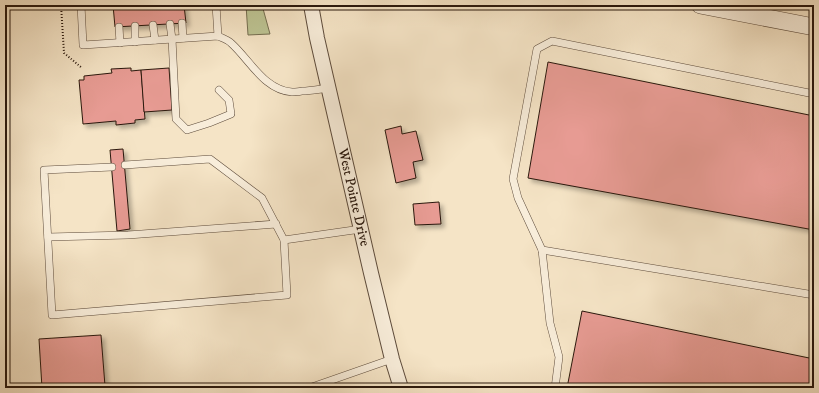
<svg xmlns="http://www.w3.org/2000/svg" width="819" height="393" font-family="'IM FELL DW Pica',serif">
<defs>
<filter id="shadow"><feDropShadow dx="3.5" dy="3.5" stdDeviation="2" flood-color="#0004"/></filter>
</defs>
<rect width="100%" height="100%" fill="#f5e4c6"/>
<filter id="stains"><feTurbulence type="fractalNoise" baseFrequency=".005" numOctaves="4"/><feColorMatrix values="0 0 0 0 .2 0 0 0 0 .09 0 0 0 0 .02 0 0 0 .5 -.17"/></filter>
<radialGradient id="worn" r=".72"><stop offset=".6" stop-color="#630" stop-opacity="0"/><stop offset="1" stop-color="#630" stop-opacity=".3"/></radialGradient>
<!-- green -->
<path fill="#bdc493" stroke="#746e50" d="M246,5H262L270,34L248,35Z"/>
<!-- building -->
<g fill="#e79b93" stroke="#2a180d" filter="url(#shadow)">
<path d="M113,5H184L186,23L115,27Z"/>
<path d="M548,62L814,116V230L528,178Z"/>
<path d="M131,68V71L141,70L145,119L135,120V123L116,125V121L83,124L79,80H84V76L112,73L111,69Z"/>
<path d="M169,68L172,110L144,112L141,70Z"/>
<path d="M401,126L402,134L416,131L423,160L413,162L416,178L396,183L385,130Z"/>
<path d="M123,149L130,229L117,231L110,150Z"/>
<path d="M439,202L441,224L415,225L413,204Z"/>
<path d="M582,311L814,359V388H567Z"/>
<path d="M101,335L105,386L78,388H42L39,339Z"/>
</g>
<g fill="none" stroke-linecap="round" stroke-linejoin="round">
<defs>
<g id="service">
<path d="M81,5L83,45L218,36C222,38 228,40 231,43C250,60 264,90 292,92C295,92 299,92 302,91C311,91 320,89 329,88"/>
<path d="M216,5L218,36"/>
<path d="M182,23L183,38"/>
<path d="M170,24L172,39L176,119L187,130L209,123L231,114L229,100L219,90"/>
<path d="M153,25L155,40"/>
<path d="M135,26V42"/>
<path d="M119,27L120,43"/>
<path d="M112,167L44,170L52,315L287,295L284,240L262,198L210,159L125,165"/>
<path d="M48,237L128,235L276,224"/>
<path d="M284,240L361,229"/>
<path d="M542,250L814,295"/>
<path d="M309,388L392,359"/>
<path d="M555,388L559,357L550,323L542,250L518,198L513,179L537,49L552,41L814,94"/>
</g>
<g id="minor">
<path id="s1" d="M311,5L317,38L371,273L392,359L401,388"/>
</g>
<path id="tertiary" d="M700,5L814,27"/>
</defs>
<!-- service casing -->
<use href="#service" stroke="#5d4b3b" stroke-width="8"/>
<!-- minor casing -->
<use href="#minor" stroke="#5d4b3b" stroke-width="16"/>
<!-- tertiary casing -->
<use href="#tertiary" stroke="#5d4b3b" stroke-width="18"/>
<!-- path -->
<path stroke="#2a180d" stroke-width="2" stroke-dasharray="1 2" stroke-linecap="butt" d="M61,5L64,53L82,68"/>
<!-- service -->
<use href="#service" stroke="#f8edda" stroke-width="7"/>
<!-- minor -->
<use href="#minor" stroke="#f8edda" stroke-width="14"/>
<!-- tertiary -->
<use href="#tertiary" stroke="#f8edda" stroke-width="17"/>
</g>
<g text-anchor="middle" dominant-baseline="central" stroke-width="3" stroke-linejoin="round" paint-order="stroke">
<!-- street labels -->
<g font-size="14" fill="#2a180d" stroke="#f8edda">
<text stroke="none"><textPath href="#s1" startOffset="197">West Pointe Drive</textPath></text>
</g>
</g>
<!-- margin -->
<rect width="819" height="393" fill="none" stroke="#f5e4c6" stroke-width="20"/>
<rect x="6" y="6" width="807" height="381" fill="none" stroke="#2a180d" stroke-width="2"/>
<rect x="10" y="10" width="799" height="373" fill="none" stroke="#2a180d"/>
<rect width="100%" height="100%" filter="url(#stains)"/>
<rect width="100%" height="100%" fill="url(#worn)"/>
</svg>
